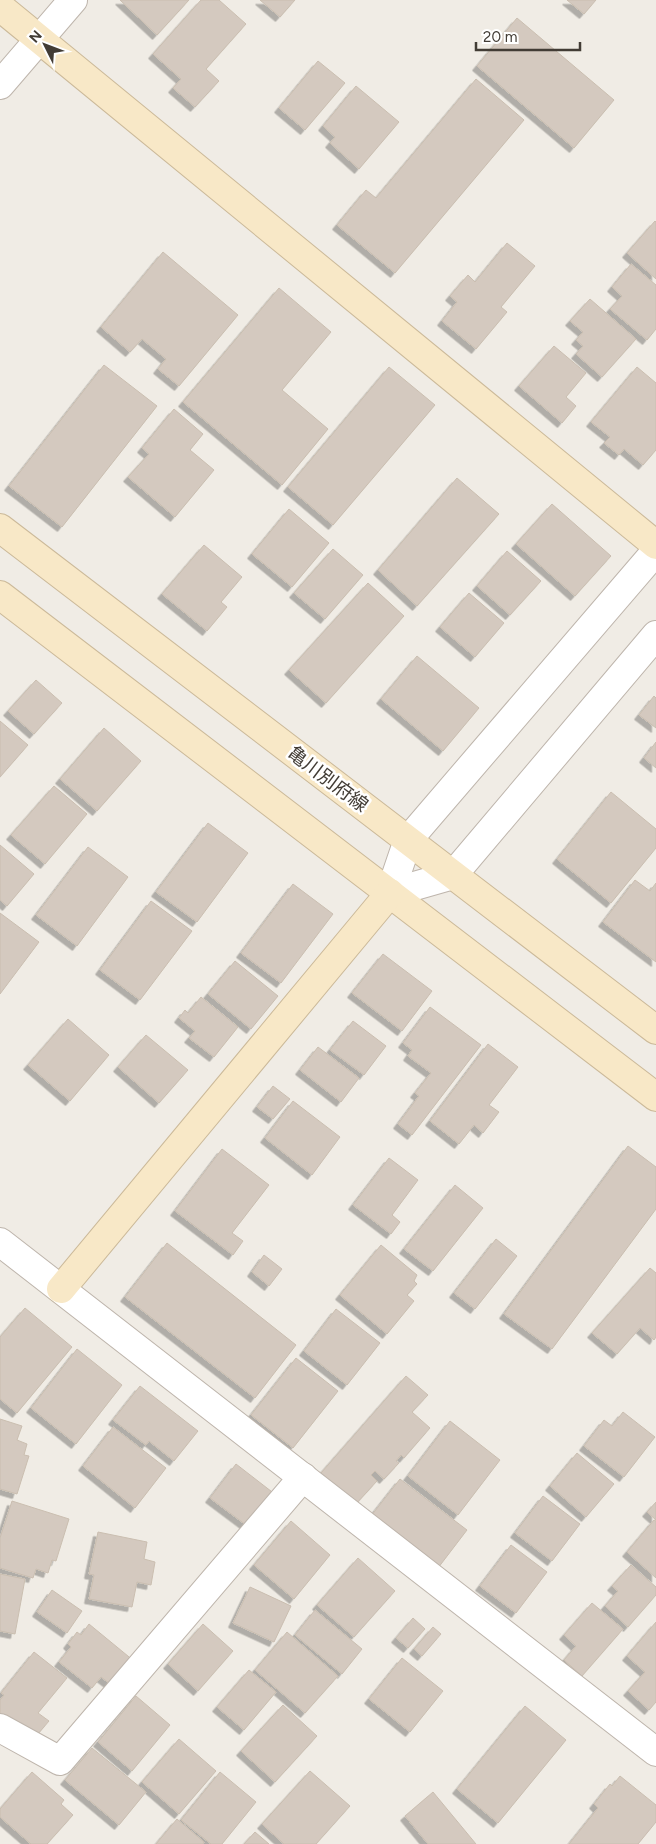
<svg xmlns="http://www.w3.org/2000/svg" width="656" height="1844" font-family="Figtree,'Noto Sans JP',sans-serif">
<defs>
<filter id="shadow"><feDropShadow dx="-4.5" dy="4.5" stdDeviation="0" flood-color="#0004"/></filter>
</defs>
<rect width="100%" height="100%" fill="#f0ece5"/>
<!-- building -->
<g fill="#d4c9bf" stroke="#cabeb0" filter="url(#shadow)">
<path d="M120,0H189L157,35Z"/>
<path d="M201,0H219L246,24L206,69L219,81L195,107L173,88L181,79L153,54Z"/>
<path d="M260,0H295L280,17Z"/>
<path d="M567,0H596L584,14Z"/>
<path d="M517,18L614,100L574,148L477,66Z"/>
<path d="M318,61L345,83L305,130L279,108Z"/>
<path d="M476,79L524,120L395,273L337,225L366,190L376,198Z"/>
<path d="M356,86L399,122L359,169L330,143L335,137L323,126Z"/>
<path d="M655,221L656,222V279L627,253Z"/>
<path d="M507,243L535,266L501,307L507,312L476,349L442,321L457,302L450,296L468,275L475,282Z"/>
<path d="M163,252L238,315L179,386L158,369L166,359L142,339L130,352L101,327Z"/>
<path d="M631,264L656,285V329L647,340L610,309L622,296L612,287Z"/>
<path d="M279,288L331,332L282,390L328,429L282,485L183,402Z"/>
<path d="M590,299L636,339L602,377L576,354L583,346L576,340L583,332L570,321Z"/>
<path d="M554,346L586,373L566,397L576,406L562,423L519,386Z"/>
<path d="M104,365L157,406L62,527L9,486Z"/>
<path d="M389,367L435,405L333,525L288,487Z"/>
<path d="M637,367L656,383V450L643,465L624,449L619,455L604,443L610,437L591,422Z"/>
<path d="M174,409L203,434L190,450L214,470L175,517L128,477L149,454L142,448Z"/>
<path d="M457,478L499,514L417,606L378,570Z"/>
<path d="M552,504L611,556L575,596L516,544Z"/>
<path d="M289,509L329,543L292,587L252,554Z"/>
<path d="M204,545L242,577L221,602L227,607L207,631L162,594Z"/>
<path d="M333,549L363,575L325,619L294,593Z"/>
<path d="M507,551L541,581L510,615L477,586Z"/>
<path d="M368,583L404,616L326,703L289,670Z"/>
<path d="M469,593L504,623L475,657L440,627Z"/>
<path d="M417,656L479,708L443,751L381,699Z"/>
<path d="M36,680L62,703L34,734L8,711Z"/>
<path d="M654,696L656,698V728L639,715Z"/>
<path d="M0,721L28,745L0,777Z"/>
<path d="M104,728L141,761L97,811L60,779Z"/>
<path d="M656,742V768L644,758Z"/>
<path d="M54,786L87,814L45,864L11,835Z"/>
<path d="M611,792L656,829V848L611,903L557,859Z"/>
<path d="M208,823L248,853L197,922L156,892Z"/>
<path d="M0,845L34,874L7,906L0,900Z"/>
<path d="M88,847L128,877L77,946L36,915Z"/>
<path d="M635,880L650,891L656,883V962L603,922Z"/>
<path d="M293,884L333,914L281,983L241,953Z"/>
<path d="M151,901L192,931L140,1000L100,970Z"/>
<path d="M0,913L39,942L0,994Z"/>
<path d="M383,954L432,991L402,1031L352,993Z"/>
<path d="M235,961L278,996L251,1029L208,994Z"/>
<path d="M201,997L238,1027L214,1057L189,1038L195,1031L179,1018L185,1010L188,1013Z"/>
<path d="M430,1007L481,1045L412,1135L398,1124L419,1096L415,1093L431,1073L408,1056L412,1050L403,1043Z"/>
<path d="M68,1019L109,1055L70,1101L28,1065Z"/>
<path d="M353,1021L386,1046L364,1075L330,1050Z"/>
<path d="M146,1035L188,1070L159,1103L118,1067Z"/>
<path d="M488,1044L518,1067L489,1105L499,1112L483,1133L474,1125L459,1144L430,1121Z"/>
<path d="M318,1047L359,1078L341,1102L300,1070Z"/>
<path d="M273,1086L290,1099L273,1119L257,1107Z"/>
<path d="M293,1101L340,1137L312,1175L265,1138Z"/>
<path d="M628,1146L656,1167V1209L552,1349L504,1314Z"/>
<path d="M222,1149L269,1185L232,1233L243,1241L233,1255L175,1211Z"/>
<path d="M389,1158L418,1180L392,1215L400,1222L391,1234L353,1205Z"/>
<path d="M455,1185L483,1208L433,1271L404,1249Z"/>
<path d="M496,1239L517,1256L475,1309L454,1293Z"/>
<path d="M167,1243L296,1345L255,1398L125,1297Z"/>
<path d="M381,1245L417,1275L414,1281L417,1284L407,1295L414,1301L387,1334L340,1295Z"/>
<path d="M264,1255L282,1269L269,1286L252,1272Z"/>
<path d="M650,1268L656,1273V1337L654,1340L640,1328L617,1354L592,1333Z"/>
<path d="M25,1308L72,1347L17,1413L0,1399V1337Z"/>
<path d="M336,1309L380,1343L347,1385L304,1351Z"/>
<path d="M77,1349L122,1385L76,1444L31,1408Z"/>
<path d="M296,1358L338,1391L293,1448L251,1415Z"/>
<path d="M406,1376L428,1395L412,1412L430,1428L404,1458L401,1455L396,1461L399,1463L384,1479L375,1471L371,1475L377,1481L356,1504L321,1473Z"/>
<path d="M140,1386L198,1431L174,1461L149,1441L146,1445L113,1420Z"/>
<path d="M623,1412L655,1437L624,1477L584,1446L604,1420L612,1426Z"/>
<path d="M0,1419L22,1426L17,1440L27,1444L24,1455L29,1456L17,1494L0,1489Z"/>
<path d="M450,1421L500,1460L458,1515L408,1476Z"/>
<path d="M113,1427L166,1468L135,1508L83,1466Z"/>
<path d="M577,1453L614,1484L586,1517L550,1486Z"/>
<path d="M236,1464L276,1495L250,1528L210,1498Z"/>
<path d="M400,1479L467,1530L438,1568L371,1516Z"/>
<path d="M543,1496L580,1524L552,1561L515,1533Z"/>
<path d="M12,1501L69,1519L56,1561L52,1560L48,1573L36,1569L33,1578L0,1568V1538Z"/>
<path d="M656,1502V1520L647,1512Z"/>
<path d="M654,1520L656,1521V1578L627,1552Z"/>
<path d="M291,1521L330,1555L294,1599L254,1565Z"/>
<path d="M98,1532L147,1542L144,1559L155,1562L151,1585L137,1582L132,1607L89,1599L94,1575L89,1574Z"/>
<path d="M511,1545L547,1572L516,1613L480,1586Z"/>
<path d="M358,1558L395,1591L354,1637L317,1605Z"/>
<path d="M631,1565L656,1587V1595L628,1627L605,1606L618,1591L612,1586Z"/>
<path d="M0,1574L25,1579L15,1634L0,1631Z"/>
<path d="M250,1587L291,1606L274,1642L233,1623Z"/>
<path d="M52,1590L82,1611L67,1633L37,1612Z"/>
<path d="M592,1603L623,1629L582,1676L564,1660L576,1646L564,1635Z"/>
<path d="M315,1610L362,1649L342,1674L295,1635Z"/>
<path d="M413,1618L425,1629L408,1648L396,1638Z"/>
<path d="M656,1622V1702L649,1710L628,1691L645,1672L627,1656Z"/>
<path d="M89,1624L134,1661L113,1686L101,1677L92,1688L59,1662L71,1647L68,1644L77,1632L81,1635Z"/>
<path d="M203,1624L233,1651L198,1691L168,1664Z"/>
<path d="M433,1627L441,1634L422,1656L414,1649Z"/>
<path d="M287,1632L338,1676L305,1713L255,1670Z"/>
<path d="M34,1652L67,1678L38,1713L49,1721L32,1741L0,1715V1700L4,1695L1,1693Z"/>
<path d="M402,1658L443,1691L410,1732L369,1699Z"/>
<path d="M249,1670L276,1692L244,1730L217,1707Z"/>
<path d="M136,1696L170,1725L132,1771L98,1742Z"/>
<path d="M283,1705L317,1736L275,1782L241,1751Z"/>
<path d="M525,1706L566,1740L498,1823L457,1789Z"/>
<path d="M179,1739L216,1771L179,1814L142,1782Z"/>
<path d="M92,1748L146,1792L119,1825L65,1780Z"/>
<path d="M310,1771L350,1806L316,1844H284L262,1824Z"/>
<path d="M32,1772L64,1800L61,1804L73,1815L47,1844H31L0,1817V1809Z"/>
<path d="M220,1772L256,1802L222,1844H211L181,1820Z"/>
<path d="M620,1776L656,1805V1822L638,1844H569L598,1808L594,1804L610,1784L612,1786Z"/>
<path d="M433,1792L476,1844H428L405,1816Z"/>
<path d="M177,1819L204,1842L203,1844H156Z"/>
<path d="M255,1832L269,1844H244Z"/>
</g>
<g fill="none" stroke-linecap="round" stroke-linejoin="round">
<defs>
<g id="street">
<path d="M0,85L73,0"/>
<path d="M390,893L408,840L656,551"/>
<path d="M390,893L453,875L656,635"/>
<path d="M0,1242L656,1752"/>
<path d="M0,1728L60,1761L303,1477"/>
</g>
<g id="secondary">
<path d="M0,7L656,545"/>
<path d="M0,528L656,1030"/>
<path d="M0,595L656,1097"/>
<path d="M61,1289L390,893"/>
</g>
</defs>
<!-- street casing -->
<use href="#street" stroke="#beb5ac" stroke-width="30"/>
<!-- secondary casing -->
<use href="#secondary" stroke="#cbb999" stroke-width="30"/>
<!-- street -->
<use href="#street" stroke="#fff" stroke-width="28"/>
<!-- secondary -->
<use href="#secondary" stroke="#f8e8c7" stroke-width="28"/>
</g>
<g text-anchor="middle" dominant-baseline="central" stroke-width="5" stroke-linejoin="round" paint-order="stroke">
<!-- street labels -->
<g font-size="19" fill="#423c35" stroke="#fff">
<text transform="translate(328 779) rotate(37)">亀川別府線</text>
</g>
</g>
<!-- north arrow -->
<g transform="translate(45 45) rotate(312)" stroke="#ffffff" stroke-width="4" paint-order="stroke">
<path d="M0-4L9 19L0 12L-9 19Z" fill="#423c35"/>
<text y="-8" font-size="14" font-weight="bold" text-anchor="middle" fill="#423c35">N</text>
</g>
<!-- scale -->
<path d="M476 42v8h104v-8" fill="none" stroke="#423c35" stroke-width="2.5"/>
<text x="483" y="42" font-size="15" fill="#423c35" stroke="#ffffff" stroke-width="4" paint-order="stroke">20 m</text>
</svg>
